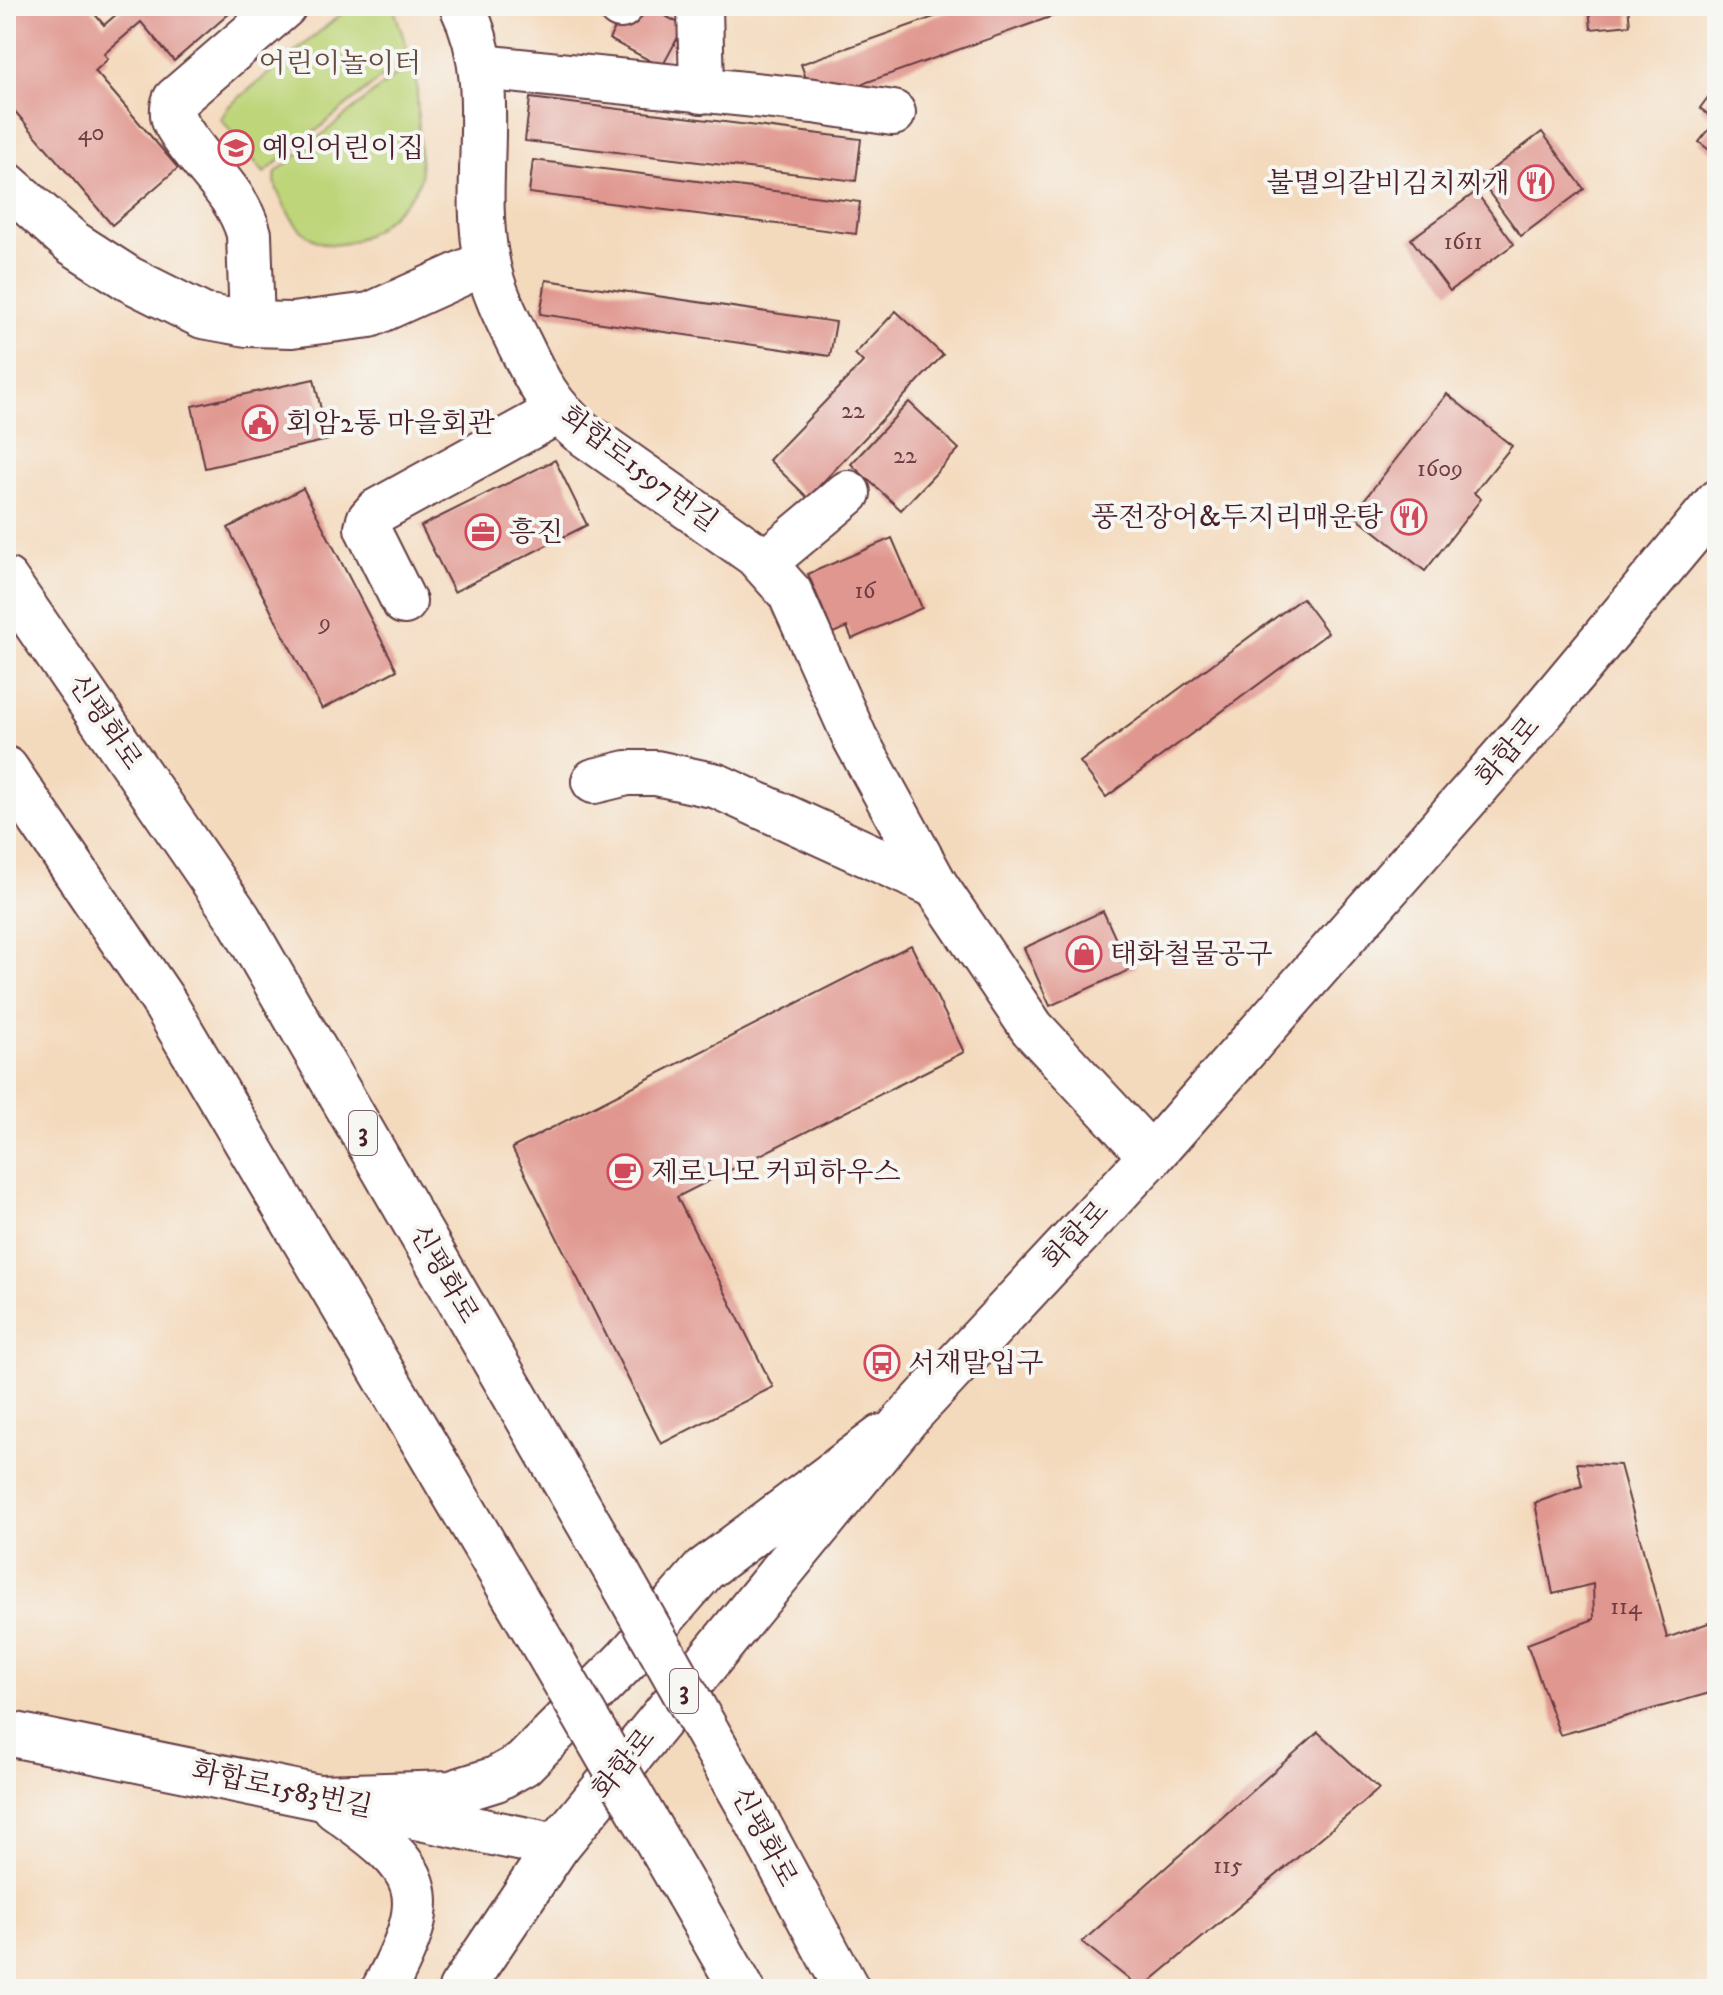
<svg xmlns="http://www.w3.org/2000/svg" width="1723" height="1995" font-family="'IM FELL DW Pica','Noto Serif KR',serif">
<rect width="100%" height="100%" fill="#f6f6f2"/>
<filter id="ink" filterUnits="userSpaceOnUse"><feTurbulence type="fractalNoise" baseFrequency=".0125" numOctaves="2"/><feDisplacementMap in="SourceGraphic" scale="16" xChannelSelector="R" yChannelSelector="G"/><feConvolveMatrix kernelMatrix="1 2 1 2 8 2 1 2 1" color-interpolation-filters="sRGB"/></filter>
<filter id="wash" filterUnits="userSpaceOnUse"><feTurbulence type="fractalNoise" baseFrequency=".006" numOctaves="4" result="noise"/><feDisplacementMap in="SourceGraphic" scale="32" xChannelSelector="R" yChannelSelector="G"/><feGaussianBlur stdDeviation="1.8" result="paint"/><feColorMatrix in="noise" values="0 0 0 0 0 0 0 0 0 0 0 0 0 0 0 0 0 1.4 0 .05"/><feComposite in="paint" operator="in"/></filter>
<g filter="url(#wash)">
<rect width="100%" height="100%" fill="#f4dabd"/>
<!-- green -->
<g fill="#bed579" stroke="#847a52" stroke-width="2">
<path d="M351,6H393L406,45L405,58L264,173L221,119L229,106Z"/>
<path d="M404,68L412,69L416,75L421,177C415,194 404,203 391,216C354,251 312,260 285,207C279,194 273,186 276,172Z"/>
</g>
<g id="blocks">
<!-- building -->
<g fill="#e0978f">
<path d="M6,6H88L104,25L126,6H238L174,61L141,22L104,54L108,59L95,71L178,168L112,225L6,101Z"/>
<path d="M627,6H647L684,26L662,67L609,39Z"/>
<path d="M965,6H1081L814,101L801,64Z"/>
<path d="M1589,6H1628L1630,25L1591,29Z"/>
<path d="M1714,89L1717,91V156L1699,142L1716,121L1700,108Z"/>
<path d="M530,98L861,139L856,181L525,141Z"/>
<path d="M1542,132L1584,189L1521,236L1479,179Z"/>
<path d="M533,160L860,202L856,234L529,193Z"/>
<path d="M1476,192L1514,244L1450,291L1411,239Z"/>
<path d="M546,280L836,322L830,356L540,314Z"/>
<path d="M896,311L943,355L808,498L769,460L863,362L855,354Z"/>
<path d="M314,379L328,440L205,468L192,406Z"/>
<path d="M1447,394L1512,446L1474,493L1481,499L1425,571L1353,514Z"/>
<path d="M909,402L959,449L901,510L851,464Z"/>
<path d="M555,460L587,525L454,592L421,526Z"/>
<path d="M303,488L397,670L322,709L228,528Z"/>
<path d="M892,538L922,608L852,639L847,627L833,633L808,574Z"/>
<path d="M1302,598L1328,633L1106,797L1080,762Z"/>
<path d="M1103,911L1123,955L1130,952L1136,967L1050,1006L1024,948Z"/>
<path d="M911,945L964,1052L677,1197L773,1387L661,1444L512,1148Z"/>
<path d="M1577,1463L1620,1465L1667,1638L1714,1621L1717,1691L1560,1735L1527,1644L1594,1619L1593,1584L1553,1594L1535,1503L1582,1486Z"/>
<path d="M1318,1732L1379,1789L1141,1989L1082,1942Z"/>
</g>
</g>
</g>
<g filter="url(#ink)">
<use href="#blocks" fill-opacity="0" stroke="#643b41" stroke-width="2"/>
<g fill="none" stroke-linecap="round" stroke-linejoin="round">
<defs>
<g id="minor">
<path d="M462,6C502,86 470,177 487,261C492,290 508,321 521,347C537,381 551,407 580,431L756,555L790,593L855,738L936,886L1032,1028L1151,1156"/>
<path d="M620,6H621"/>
<path d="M700,6L702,91"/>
<path d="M481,67L814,101L893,113"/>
<path d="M6,184L73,243L129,279L203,316L247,324L292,325L370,315L487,262"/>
<path d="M252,324L249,234C237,190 198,163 176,124C172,116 172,108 175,100L284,6"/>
<path d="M764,563L848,493"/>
<path d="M404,602L367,528L369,520L377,511L557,412"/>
<path d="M594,781L627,773H656L717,786L936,886"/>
<path d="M6,1733L557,1846"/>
<path d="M320,1797L451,1793L496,1779L523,1764L627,1659L704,1570L882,1437"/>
<path d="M335,1808C423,1870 437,1890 384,1989"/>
</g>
<path id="major" d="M461,1989L557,1846L906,1419L1151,1156L1525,732L1717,502"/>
<g id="highway">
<path d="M6,580L239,919L618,1574"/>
<path d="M6,769L162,999L554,1663"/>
<path d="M750,1808L847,1989"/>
<path d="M688,1894L742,1989"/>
</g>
</defs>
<!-- minor casing -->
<use href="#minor" stroke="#643b41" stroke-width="48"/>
<!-- major casing -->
<use href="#major" stroke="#643b41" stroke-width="48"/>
<!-- highway casing -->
<use href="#highway" stroke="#643b41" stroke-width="48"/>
<!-- minor -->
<use href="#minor" stroke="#fff" stroke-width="44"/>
<!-- major -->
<use href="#major" stroke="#fff" stroke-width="44"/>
<!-- highway -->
<use href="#highway" stroke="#fff" stroke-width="44"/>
<defs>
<g id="highway-bridge">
<path d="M618,1574L750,1808"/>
<path d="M554,1663L688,1894"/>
</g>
</defs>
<!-- highway-bridge casing -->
<use href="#highway-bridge" stroke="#643b41" stroke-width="48" stroke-linecap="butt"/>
<!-- highway-bridge -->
<use href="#highway-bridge" stroke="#fff" stroke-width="44"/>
</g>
</g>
<!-- icons -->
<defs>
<symbol id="school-ring" viewBox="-11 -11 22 22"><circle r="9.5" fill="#f6f6f2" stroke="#d1495b" stroke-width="1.5"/><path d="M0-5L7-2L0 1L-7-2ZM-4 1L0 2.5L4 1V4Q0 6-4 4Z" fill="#d1495b"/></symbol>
<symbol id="restaurant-ring" viewBox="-11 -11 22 22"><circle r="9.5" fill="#f6f6f2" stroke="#d1495b" stroke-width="1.5"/><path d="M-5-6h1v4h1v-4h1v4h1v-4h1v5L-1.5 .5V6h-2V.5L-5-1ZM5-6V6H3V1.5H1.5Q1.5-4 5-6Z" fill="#d1495b"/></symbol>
<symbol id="civic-ring" viewBox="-11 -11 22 22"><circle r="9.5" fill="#f6f6f2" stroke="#d1495b" stroke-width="1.5"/><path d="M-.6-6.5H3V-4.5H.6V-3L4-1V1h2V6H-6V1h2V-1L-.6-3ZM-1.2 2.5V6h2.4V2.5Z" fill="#d1495b"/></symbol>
<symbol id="office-ring" viewBox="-11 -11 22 22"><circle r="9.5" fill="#f6f6f2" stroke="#d1495b" stroke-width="1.5"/><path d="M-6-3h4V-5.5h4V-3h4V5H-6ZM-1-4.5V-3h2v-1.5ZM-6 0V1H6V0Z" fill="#d1495b"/></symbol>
<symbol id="shop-ring" viewBox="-11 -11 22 22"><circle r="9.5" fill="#f6f6f2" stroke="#d1495b" stroke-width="1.5"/><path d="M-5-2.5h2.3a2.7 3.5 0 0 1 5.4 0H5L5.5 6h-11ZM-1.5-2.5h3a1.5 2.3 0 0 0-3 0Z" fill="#d1495b"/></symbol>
<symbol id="cafe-ring" viewBox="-11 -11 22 22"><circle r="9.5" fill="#f6f6f2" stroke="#d1495b" stroke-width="1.5"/><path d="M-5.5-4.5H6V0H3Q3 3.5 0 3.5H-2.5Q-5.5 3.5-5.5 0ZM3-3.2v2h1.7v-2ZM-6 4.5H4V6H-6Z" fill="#d1495b"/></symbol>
<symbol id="bus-ring" viewBox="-11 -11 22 22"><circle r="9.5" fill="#f6f6f2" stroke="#d1495b" stroke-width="1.5"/><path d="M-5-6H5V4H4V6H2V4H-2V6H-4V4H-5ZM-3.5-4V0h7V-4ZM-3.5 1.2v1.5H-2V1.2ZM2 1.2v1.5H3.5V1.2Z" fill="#d1495b"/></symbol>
</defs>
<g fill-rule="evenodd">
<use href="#school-ring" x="216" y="128" width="40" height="40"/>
<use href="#restaurant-ring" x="1516" y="163" width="40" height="40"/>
<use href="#civic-ring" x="240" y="403" width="40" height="40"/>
<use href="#restaurant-ring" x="1389" y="497" width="40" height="40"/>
<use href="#office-ring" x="463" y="512" width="40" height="40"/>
<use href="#shop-ring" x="1064" y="934" width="40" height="40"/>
<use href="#cafe-ring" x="605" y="1152" width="40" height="40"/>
<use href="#bus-ring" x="862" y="1343" width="40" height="40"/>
</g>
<g text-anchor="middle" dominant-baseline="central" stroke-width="8" stroke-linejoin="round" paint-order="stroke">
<!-- number labels -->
<g font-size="24" fill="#703d44">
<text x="91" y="133">40</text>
<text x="1463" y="242">1611</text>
<text x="853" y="411">22</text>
<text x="905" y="456">22</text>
<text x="1440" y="469">1609</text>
<text x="865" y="591">16</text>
<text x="325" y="623">9</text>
<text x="1626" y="1607">114</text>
<text x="1228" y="1866">115</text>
</g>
<!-- shield labels -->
<g fill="#f6f6f2" stroke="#7e6067" stroke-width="2">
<rect x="349" y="1111" width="28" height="44" rx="6"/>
<rect x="670" y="1669" width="28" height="44" rx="6"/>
</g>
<g font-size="26" font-weight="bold" fill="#4a1f2b">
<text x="363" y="1133">3</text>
<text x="684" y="1691">3</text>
</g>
<!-- park labels -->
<g font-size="28" fill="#674c3e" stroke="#f6f6f2">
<text x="340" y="63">어린이놀이터</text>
</g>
<!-- poi labels -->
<g font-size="28" fill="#4a1f2b" stroke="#f6f6f2" text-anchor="start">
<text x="262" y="148">예인어린이집</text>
<text x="1510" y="183" text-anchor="end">불멸의갈비김치찌개</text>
<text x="286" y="423">회암2통 마을회관</text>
<text x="1383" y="517" text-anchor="end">풍전장어&amp;두지리매운탕</text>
<text x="509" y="532">흥진</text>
<text x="1110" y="954">태화철물공구</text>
<text x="651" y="1172">제로니모 커피하우스</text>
<text x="908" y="1363">서재말입구</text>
</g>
<!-- street labels -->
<g font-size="28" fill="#4a1f2b" stroke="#f6f6f2">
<text transform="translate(639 469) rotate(37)">화합로1597번길</text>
<text transform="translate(105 722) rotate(56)">신평화로</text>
<text transform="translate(1508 752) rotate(-49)">화합로</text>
<text transform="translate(1076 1235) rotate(-47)">화합로</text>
<text transform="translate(444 1274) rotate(60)">신평화로</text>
<text transform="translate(624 1764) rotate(-51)">화합로</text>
<text transform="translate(282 1789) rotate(12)">화합로1583번길</text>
<text transform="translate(764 1837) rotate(62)">신평화로</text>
</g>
</g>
<!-- margin -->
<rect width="1723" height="1995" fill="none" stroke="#f6f6f2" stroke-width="32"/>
</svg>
